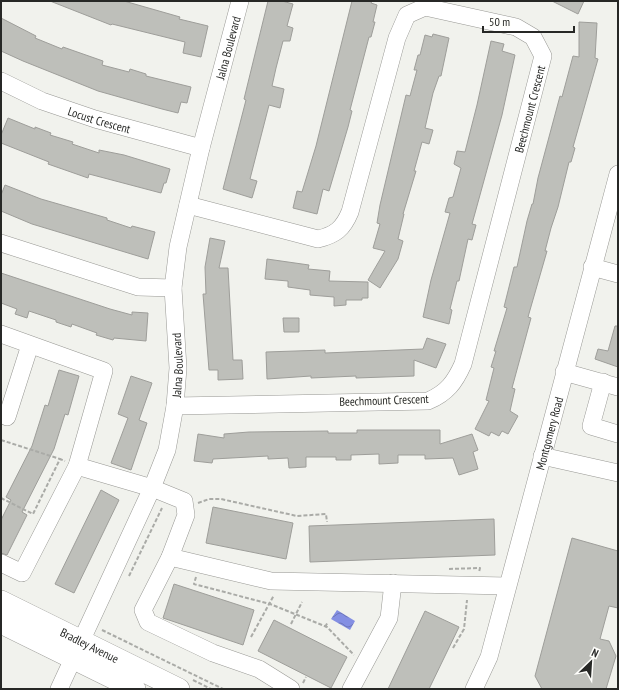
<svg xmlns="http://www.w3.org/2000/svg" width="619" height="690" font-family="'PT Sans Narrow',sans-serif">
<defs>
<pattern id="water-waves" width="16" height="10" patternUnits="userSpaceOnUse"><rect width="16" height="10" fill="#848fe3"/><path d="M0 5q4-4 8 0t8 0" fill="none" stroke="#6c75b8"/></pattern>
</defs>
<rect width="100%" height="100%" fill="#f1f2ed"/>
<!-- water -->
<path fill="url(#water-waves)" d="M337,610L355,621L350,630L331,619Z"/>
<!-- building -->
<g fill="#bebfba" stroke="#9e9e9a">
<path d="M50,1H124L180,17L179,19L208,26L201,57L183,53L185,42L112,24L111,25Z"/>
<path d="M268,1H282L293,4L287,26L293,28L290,41H283L276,68L272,86L284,89L280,108L269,105L250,179L257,181L252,198L223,189L246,100L244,99Z"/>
<path d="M352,1H372L371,3L377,5L373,22H375L371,37H369L350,110L352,111L348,127L329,191L323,189L317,214L293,208L297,191L302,192L316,146Z"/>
<path d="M552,1H584L578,14Z"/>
<path d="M1,18L36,36L35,38L62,49L63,47L103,61L102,65L129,72L130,69L146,74V76L191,87L187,103L181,102L178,113L162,109L98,91L23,61L1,51Z"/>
<path d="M579,22L597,23L595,58L598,59L573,147L575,148L571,162H569L558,207L551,228L545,251H547L528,317L531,318L512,388L515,389L510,411L518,416L508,434L502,431L499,436L491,432L489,436L475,429L489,401L486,400L494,368L491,367L496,351H494L507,308L504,307L514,267H517L527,221L532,204H533L538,178L560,96L562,97L573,56L579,57Z"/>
<path d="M433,34L449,38L441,76H439L433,93L425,128L433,130L429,144L422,142L414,171H416L403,214H404L398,239L403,241L398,259L380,288L368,280L385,251L373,248L380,224L377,223L380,205L406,95L410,96L417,70H414L418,55H420L425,35L432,37Z"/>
<path d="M491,41L504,44L502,51L515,55L502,115L472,224L476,225L472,240L468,239L459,281H457L450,309L452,310L449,324L423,317L431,280L450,213L445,212L449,198L453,197L461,168L454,164L457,151L465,152L477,105Z"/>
<path d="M8,118L35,129V127L51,133L50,135L73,142L72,144L99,153V150L124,155L170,169L166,183H164L161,193L89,174L88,178L48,164L49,162L1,143V135Z"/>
<path d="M5,185L41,199L107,218V220L131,228L132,226L155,232L148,259L32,224L1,211V195Z"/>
<path d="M210,238L225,241L219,268H228L233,360H242L243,379L218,380V370H209L203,294H206L205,267Z"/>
<path d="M267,259L309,265L308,269L330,271L329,281L368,282V298H362V300H346V305L334,306V297L310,295V290L288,287V281L265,279Z"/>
<path d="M1,273L110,309L132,315V312L148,313L146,341L114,338L113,340L96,335L97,333L72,324L71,327L56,322V320L29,311L27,318L15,314L17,309L1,303Z"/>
<path d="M283,318H299V332H284Z"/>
<path d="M615,326H618V367L595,359L598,349L608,351Z"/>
<path d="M427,338L446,344L436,368L414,360V376L356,378V376L311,378V376L267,379L266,352L325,350V353L423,349Z"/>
<path d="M59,370L79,376L68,415L65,414L54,449L22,512L27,515L7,555L1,553V520L11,500L6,497L32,446L45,405L48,406Z"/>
<path d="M131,376L152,383L139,420L147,423L131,470L111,463L128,418L118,414Z"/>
<path d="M357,430H440V444L472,434L478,450L473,452L478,469L459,475L453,458L425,459V455H398V463L379,464V454L351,455V460H336V457H306V467L289,468L288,458L268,459V456L213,459L212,463L194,461L198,434L224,438V434L249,432L328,431V433H357Z"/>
<path d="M101,490L119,500L74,593L55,584Z"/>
<path d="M213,507L293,523L286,559L206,543Z"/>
<path d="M494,519L495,555L310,562L309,526Z"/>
<path d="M572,538L618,551V608L609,606L600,639L609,641L616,656L606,689H542L535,676Z"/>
<path d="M174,584L254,610L243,645L163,618Z"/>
<path d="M425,611L459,627L429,689H388Z"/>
<path d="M274,620L347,657L331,688L258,651Z"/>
</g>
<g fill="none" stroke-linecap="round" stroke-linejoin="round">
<defs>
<g id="minor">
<path id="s1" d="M1,81L42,101L95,119L201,148"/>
<path d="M1,243L138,287L173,288"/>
<path d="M592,267L618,274"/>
<path d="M1,334L104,371L77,466L22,573L1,563"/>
<path d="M564,372L618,387"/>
<path d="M603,382L591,426L618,434"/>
<path id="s2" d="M175,406L428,401C447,393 455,382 463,364L543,56L533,37L516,27L425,7L407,15L397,38L350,212C343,229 335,235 318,239L188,205"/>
<path d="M7,417L30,345"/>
<path d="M542,456L618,473"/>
<path d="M77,466L152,488L184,501L186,515L170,557L143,610L148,622L213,653L259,669L291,689"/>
<path d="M170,557L271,581L507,586"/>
<path id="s3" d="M59,689L152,488L167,450L175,406L178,368L173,288L178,247L201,148L240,1"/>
<path d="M351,689L389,618L393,583"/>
<path id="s4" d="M474,689L489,657L618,174"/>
</g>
<g id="major">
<path id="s5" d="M1,601L179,689"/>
<path d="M1,623L135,689"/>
</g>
</defs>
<!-- minor casing -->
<use href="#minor" stroke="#989894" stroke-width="18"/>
<!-- major casing -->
<use href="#major" stroke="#989894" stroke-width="22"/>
<!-- path -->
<g stroke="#aaaba7" stroke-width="2" stroke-dasharray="4 2" stroke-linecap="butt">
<path d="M1,440L60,459"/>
<path d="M1,498L33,514L60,459L65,461"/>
<path d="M198,503L209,499H221L297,516L326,514L327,522"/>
<path d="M449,569L480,568L479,572"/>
<path d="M129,576L162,508"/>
<path d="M196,577L194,584L270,604L327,627L354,655"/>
<path d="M291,624L302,602"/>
<path d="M325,627L328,622"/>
<path d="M102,630L223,689"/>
<path d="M251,637L274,595"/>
<path d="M453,648L464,629L467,600"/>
<path d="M193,680L211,689"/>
<path d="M303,683L306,677"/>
</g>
<!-- minor -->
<use href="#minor" stroke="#fff" stroke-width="17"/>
<!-- major -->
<use href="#major" stroke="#fff" stroke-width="21"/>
</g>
<g text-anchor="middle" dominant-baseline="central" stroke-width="3" stroke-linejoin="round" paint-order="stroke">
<!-- street labels -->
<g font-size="12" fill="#272826" stroke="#fffffc">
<text stroke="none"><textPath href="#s3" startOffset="672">Jalna Boulevard</textPath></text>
<text stroke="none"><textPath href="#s2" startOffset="569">Beechmount Crescent</textPath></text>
<text stroke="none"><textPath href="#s1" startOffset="106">Locust Crescent</textPath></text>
<text stroke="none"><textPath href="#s3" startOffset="348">Jalna Boulevard</textPath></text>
<text transform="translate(384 400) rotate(-2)">Beechmount Crescent</text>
<text stroke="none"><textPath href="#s4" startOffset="267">Montgomery Road</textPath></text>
<text stroke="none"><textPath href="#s5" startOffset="99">Bradley Avenue</textPath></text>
</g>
</g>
<!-- border -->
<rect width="619" height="690" fill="none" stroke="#272826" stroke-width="4"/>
<!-- north arrow -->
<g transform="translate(591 662) rotate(25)" stroke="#fffffc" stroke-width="3" paint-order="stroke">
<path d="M0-3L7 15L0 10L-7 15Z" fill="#272826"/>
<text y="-6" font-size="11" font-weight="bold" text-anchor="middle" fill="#272826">N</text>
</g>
<!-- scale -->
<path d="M483 26v6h91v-6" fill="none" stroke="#272826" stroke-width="2"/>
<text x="489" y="26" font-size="12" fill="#272826" stroke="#fffffc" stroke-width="3" paint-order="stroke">50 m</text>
</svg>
